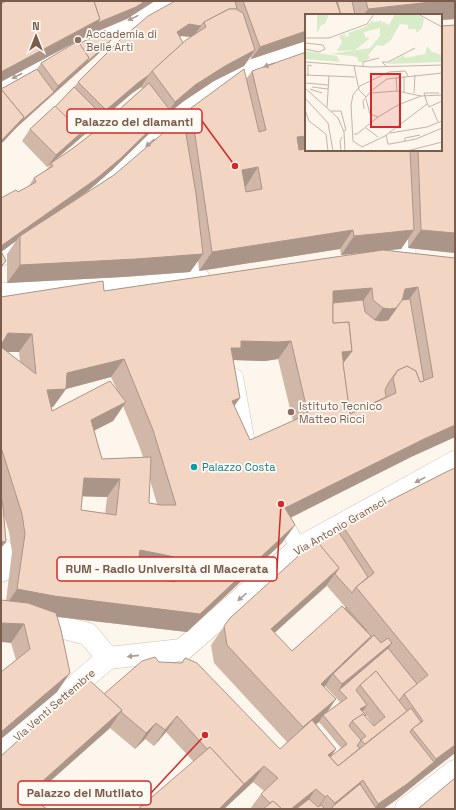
<svg xmlns="http://www.w3.org/2000/svg" width="456" height="810" font-family="'Space Grotesk',sans-serif">
<rect width="100%" height="100%" fill="#fdf6ec"/>
<g fill="none" stroke-linecap="round" stroke-linejoin="round">
<defs>
<g id="service">
<path d="M235,377L248,449"/>
<path d="M283,521L299,548"/>
</g>
<g id="pedestrian">
<path d="M1,294L199,279"/>
<path d="M406,809L455,771"/>
</g>
<g id="minor">
<path d="M1,85L91,36L119,25L168,1"/>
<path d="M88,196L118,172L173,123L189,107L251,71L306,51"/>
<path d="M403,214L405,260"/>
<path d="M190,237L195,280"/>
<path d="M1,255L36,231"/>
<path d="M1,549L3,558L1,571"/>
<path d="M1,612L88,634L108,658"/>
<path d="M108,658L182,650L299,548L455,462"/>
<path d="M1,753L64,695L108,658"/>
</g>
</defs>
<!-- service casing -->
<use href="#service" stroke="#d1beb0" stroke-width="17"/>
<!-- pedestrian casing -->
<use href="#pedestrian" stroke="#d1beb0" stroke-width="23"/>
<!-- minor casing -->
<use href="#minor" stroke="#d1beb0" stroke-width="23"/>
<!-- service -->
<use href="#service" stroke="#fff" stroke-width="16"/>
<!-- pedestrian -->
<use href="#pedestrian" stroke="#fff" stroke-width="22"/>
<!-- minor -->
<use href="#minor" stroke="#fff" stroke-width="22"/>
</g>
<!-- wall -->
<g fill="#d1b7a8" fill-rule="evenodd">
<path d="M175,1H455V19L441,20V15H306V41L251,59L250,56L244,66L214,81L184,101L165,116L161,122L112,170L88,191L63,208L114,175L183,118L191,108L246,79L252,71L306,150H441L455,253L408,248V239L401,249L385,250L455,258V437L411,457L290,518L295,525L282,543L187,632L57,617V692L1,739V672L16,660L11,643L6,601L12,552L9,532L3,513L6,542L1,548V297L104,291L371,252L341,255L340,249L199,271L198,261L190,272L123,277L7,283V254L16,241L1,252L6,261L1,268V198L18,192L28,187L34,178L46,170L50,165L47,167L22,141L30,129L55,107L74,87L78,82ZM181,36L191,37L183,43L180,37ZM141,87L142,89L94,132L72,149L53,162L131,94ZM7,352H19L20,362ZM278,359L293,421L250,440L234,406L240,398L233,360L265,361ZM111,377L117,390L52,411L51,407H53L66,389ZM123,406L140,448L143,457L102,459L94,430L113,421ZM150,480L157,504L149,503ZM82,496L107,497L105,514L81,510ZM137,571L162,575V580L136,576Z"/>
<path d="M111,40L107,46L16,128L1,144V89L37,69L41,63L79,44Z"/>
<path d="M446,472L455,753L423,778L396,800L383,809H250L261,794L264,791L253,782L224,809L193,761L166,732L154,746L145,739L135,749L110,728L1,809L104,694L159,662L280,749L287,742L214,663L211,645L230,618L318,543L338,531L342,525ZM327,586L346,608L292,651L274,633ZM326,685L325,686L340,702L327,712L324,687ZM363,711L374,726L365,716L366,715L362,712ZM319,722L341,748L331,757L336,749L316,724Z"/>
</g>
<!-- shaded-wall -->
<g fill="#aa9588">
<path d="M145,1H155L127,19L89,35L1,82V72L100,19Z"/>
<path d="M440,1H455V19L441,20V15H363L368,9Z"/>
<path d="M189,24L201,26L193,37L181,36L169,44L177,32Z"/>
<path d="M306,31V41L251,59L260,47Z"/>
<path d="M111,40L107,46L49,98L58,86Z"/>
<path d="M255,50L244,66L214,81L184,101L165,116L161,122L112,170L88,191L20,239V236L16,241L1,252V246L168,112L175,102L195,85L225,66Z"/>
<path d="M149,75L141,87L131,94L47,167L56,155L82,132L102,116L106,110L139,82Z"/>
<path d="M54,92L49,98L16,128L20,122Z"/>
<path d="M24,117L16,128L1,144V141Z"/>
<path d="M306,136V150L284,156L297,137Z"/>
<path d="M258,167L246,186L229,188L242,170Z"/>
<path d="M353,230L340,249L199,271L212,252Z"/>
<path d="M414,230L401,249L341,255L354,236Z"/>
<path d="M421,230L455,233V253L408,248Z"/>
<path d="M203,254L190,272L123,277L7,283L20,265Z"/>
<path d="M6,261L1,268V266Z"/>
<path d="M418,287L405,305L389,319L370,326L383,308L405,289Z"/>
<path d="M372,288L359,307L324,303L333,291Z"/>
<path d="M8,333L32,334L19,352H1V343Z"/>
<path d="M241,341H291L278,359L265,361L233,360L231,348Z"/>
<path d="M352,351L339,369L342,352Z"/>
<path d="M124,359L111,377L66,389L53,407L34,409L47,390L67,373Z"/>
<path d="M240,398L227,416L232,401Z"/>
<path d="M126,402L113,421L78,439L91,420Z"/>
<path d="M455,425V437L411,457L272,527L285,508L424,439Z"/>
<path d="M84,478L120,479L107,497L71,496Z"/>
<path d="M295,525L282,543L187,632L42,615L5,607L17,589L200,614Z"/>
<path d="M1,541L6,542L1,548Z"/>
<path d="M140,550L175,557L162,575L127,569Z"/>
<path d="M339,568L326,586L258,648L271,629Z"/>
<path d="M1,623L24,624L11,643L1,642Z"/>
<path d="M371,636L358,654L333,674L326,685L308,702L321,684Z"/>
<path d="M392,643L384,655L339,690L342,684Z"/>
<path d="M70,673L57,692L1,739V732Z"/>
<path d="M336,699L324,717L323,715L319,722L290,745L303,727Z"/>
<path d="M367,705L363,711L355,715L360,709Z"/>
<path d="M122,710L109,729L19,809L27,795Z"/>
<path d="M177,716L166,732L154,746L165,730Z"/>
<path d="M156,723L145,739L135,749L146,733Z"/>
<path d="M455,745V753L423,778L396,800L383,809H374L378,804L434,762L436,759Z"/>
<path d="M336,749L325,765L328,755Z"/>
<path d="M264,766L253,782L224,809H219L244,784Z"/>
<path d="M363,780L352,796L332,807L335,803Z"/>
<path d="M316,789L305,805L300,809H291Z"/>
<path d="M327,795L318,809H317L325,797Z"/>
</g>
<!-- building -->
<g fill="#f3d5c3" stroke="#aa9588" fill-rule="evenodd">
<path d="M1,1H6L1,4Z"/>
<path d="M6,1H94L100,19L1,72V4Z"/>
<path d="M94,1H145L136,7L97,23L100,19Z"/>
<path d="M175,1H235L237,9H229L204,22L201,26L189,24L177,32L183,43L152,71L149,75L139,82L106,110L78,82L120,40L148,16Z"/>
<path d="M243,1H336L341,15H306V31L260,47Z"/>
<path d="M337,1H352L355,15H341Z"/>
<path d="M366,1H440L368,9Z"/>
<path d="M229,9H236L243,13L255,50L225,66L195,85L175,102L152,71L186,40L206,27L204,22Z"/>
<path d="M455,25V233L421,230L418,150H441V26Z"/>
<path d="M105,30L111,40L85,64L89,58L79,44Z"/>
<path d="M78,41L89,58L58,86L41,63Z"/>
<path d="M306,52V136L297,137L299,150L306,149V150H410L414,230L354,236L353,230L212,252L191,108L244,69L259,132L266,130L252,71ZM258,167L262,189L246,192L242,170Z"/>
<path d="M37,69L54,92L20,122L24,117L1,89Z"/>
<path d="M149,83L170,110L121,158L96,179L1,246V198L16,190L18,192L36,182L34,178L53,166L51,163L72,149L94,132Z"/>
<path d="M74,87L103,116L78,138L82,132L55,107Z"/>
<path d="M1,89L24,117L1,141Z"/>
<path d="M55,106L82,132L56,155L30,129Z"/>
<path d="M183,116L196,194L203,254L136,259L20,265V236L114,175Z"/>
<path d="M383,250L455,258V425L424,439L285,508L295,525L200,614L54,596L17,589L25,534L22,514L1,447V347L36,374L32,334L8,333L1,345V297L103,281L104,291ZM418,287L433,377L420,382L416,371L407,366L398,370L393,378L396,393L350,414L342,352L352,351L349,322L333,323V291L372,288L373,300L383,308L390,309L396,308L402,301L405,289ZM241,341L278,342L291,341L308,414L250,440L232,401L240,398L231,348H241ZM124,359L153,430L176,505H161L149,503L151,457L102,459L91,420L126,402L110,381L52,411L47,390L66,389L67,373ZM84,478L120,479L116,515L81,510ZM140,550L175,557V582L136,576Z"/>
<path d="M1,251L6,261L1,266Z"/>
<path d="M410,299L424,381L420,382L416,371L407,366L398,370L389,382L385,390L386,397L350,414L343,363L352,351L349,322L333,323V303L363,300L365,312L375,320L381,321L388,320L393,313L402,300Z"/>
<path d="M455,468V745L436,759L412,729L423,721L404,694L428,675L356,587L374,573L342,525L446,472Z"/>
<path d="M1,497L3,506L6,542L1,541Z"/>
<path d="M338,531L368,577L356,587L352,593L335,574L339,568L318,543Z"/>
<path d="M316,540L339,568L271,629L292,651L342,606L371,636L321,684L336,699L303,727L227,645L224,626L230,618Z"/>
<path d="M1,600L28,603L56,613L61,630L70,673L1,732V672L30,649L24,624L1,623Z"/>
<path d="M346,607L367,631L345,608Z"/>
<path d="M374,635L381,643L388,638L392,643L342,684L333,674Z"/>
<path d="M388,648L417,684L404,694L399,701L376,671L360,685L356,690L367,705L360,709L366,715L365,716L363,714L352,721L349,726L361,740L357,746L360,748L338,766L330,757L347,744L323,715L347,698L339,690Z"/>
<path d="M155,657L159,662L182,663L185,658L197,663L280,749L312,720L336,749L328,755L338,766L411,708L421,722L412,729L410,732L434,762L407,784L378,804L363,780L335,803L327,795L325,797L316,789L291,809H282L273,801L270,803L261,794L278,778L264,766L242,786L244,784L210,747L207,749L177,716L165,730L156,723L146,733L121,712L122,710L104,694L142,661Z"/>
<path d="M376,671L407,711L365,744L361,740L366,736L352,721L363,714L374,726L385,717L360,685Z"/>
<path d="M87,678L122,710L27,795L47,809H1V756Z"/>
<path d="M210,747L244,784L219,809H138Z"/>
<path d="M455,778V809H420L419,808Z"/>
<path d="M360,784L376,808L374,809H334L332,807Z"/>
<path d="M309,799L318,807L321,805L325,809H296Z"/>
<path d="M273,801L282,809H263Z"/>
</g>
<!-- one-way arrows -->
<defs><path id="oneway-solid" d="M-6-.8H1V-3.2L6.5 0L1 3.2V.8H-6Z"/></defs>
<g fill="#af9d94">
<use href="#oneway-solid" transform="translate(133 18) rotate(154)"/>
<use href="#oneway-solid" transform="translate(269 65) rotate(160)"/>
<use href="#oneway-solid" transform="translate(17 76) rotate(152)"/>
<use href="#oneway-solid" transform="translate(150 143) rotate(139)"/>
<use href="#oneway-solid" transform="translate(420 480) rotate(152)"/>
<use href="#oneway-solid" transform="translate(242 597) rotate(139)"/>
<use href="#oneway-solid" transform="translate(133 656) rotate(174)"/>
</g>
<!-- markers -->
<g fill="#8d6e63" stroke="#fffaf3" stroke-width="1.5">
<circle cx="78" cy="40" r="4"/>
<circle cx="291" cy="412" r="4"/>
</g>
<circle fill="#0f9aa8" stroke="#fffaf3" stroke-width="1.5" cx="194" cy="467" r="4"/>
<g text-anchor="middle" dominant-baseline="central" stroke-width="3.5" stroke-linejoin="round" paint-order="stroke">
<!-- education labels -->
<g font-size="11" fill="#785e54" stroke="#fffaf3" text-anchor="start">
<text x="86" y="34">Accademia di<tspan x="86" dy="13">Belle Arti</tspan></text>
<text x="299" y="406">Istituto Tecnico<tspan x="299" dy="13">Matteo Ricci</tspan></text>
</g>
<!-- culture labels -->
<g font-size="11" fill="#0d838f" stroke="#fffaf3" text-anchor="start">
<text x="202" y="467">Palazzo Costa</text>
</g>
<!-- street labels -->
<g font-size="11" fill="#7a5c4d" stroke="#fffaf3">
<text transform="translate(340 526) rotate(-30)">Via Antonio Gramsci</text>
<text transform="translate(54 705) rotate(-41)">Via Venti Settembre</text>
</g>
</g>
<!-- overview -->
<g transform="translate(305 14)">
<rect width="137" height="137" fill="#fdf6ec"/>
<path d="M24,0L20,10L16,11L12,19V1ZM90,0L113,1L119,5L117,14L111,19V15H103V11L95,10L86,26L78,32L72,31L63,41L65,44L57,48H53V44L48,42L25,40L65,34L75,22V14L59,18L60,23L65,24L50,36L32,37L37,28L34,22L40,20L41,23L44,22L43,19L60,13L68,6V8L77,7L76,11L78,8L84,11ZM122,32L127,38L137,41V48L81,50L99,41L100,44L120,40ZM0,37L32,42L35,48L0,45Z" fill="#d8ecc9"/>
<path fill="none" stroke="#c5b3a7" stroke-width="1" d="M113,0L137,13M0,24H24L62,10L69,0M0,29L18,31L20,35L14,38L0,35M0,48L66,53L137,51M49,52L54,76L61,83M58,52V48L74,44M81,52L77,48H83L110,34M0,61L50,63M3,62V51L7,52M103,62L100,57L84,58L55,72L48,81L46,91L48,127L57,133L80,122L122,90M91,63L92,77M0,69L23,71M7,73L23,75M0,74L33,104L39,118L40,137M5,75L17,79M99,78V62M66,79L92,77L116,82L137,81M109,79L110,61M134,79H119L122,89L124,93L137,87M0,84L23,109L28,137M61,85L65,100L73,103M22,93L24,62M127,94L133,108M59,95L58,87L66,77L82,65L137,59M0,96L4,107L21,120L23,137M26,97H36L41,116L38,117M61,114L73,123M85,119L122,113L137,107M49,120H52L73,103L93,91L116,82M81,121L83,130H85L111,125L137,114M100,127V124L115,121M36,137L35,127L37,123M102,137L137,128"/>
<path fill="#d62828" fill-opacity="0.15" stroke="#d62828" stroke-width="2" d="M66,60H95V113H66Z"/>
<rect width="137" height="137" fill="none" stroke="#7a5c4d" stroke-width="2"/>
</g>
<!-- callouts -->
<path fill="none" stroke="#d62828" stroke-width="1.5" d="M235 166L202 121M281 504L277 569M205 735L151 793"/>
<g fill="#d62828" stroke="#fffaf3" stroke-width="1.5">
<circle cx="235" cy="166" r="4"/>
<circle cx="281" cy="504" r="4"/>
<circle cx="205" cy="735" r="4"/>
</g>
<g fill="#fffaf3" stroke="#d62828" stroke-width="1.5">
<rect x="67" y="109" width="135" height="24" rx="4"/>
<rect x="57" y="557" width="220" height="24" rx="4"/>
<rect x="18" y="781" width="133" height="24" rx="4"/>
</g>
<g font-size="12" text-anchor="middle" font-weight="bold" fill="#7a5c4d">
<text x="134" y="126">Palazzo dei diamanti</text>
<text x="167" y="573">RUM - Radio Università di Macerata</text>
<text x="85" y="797">Palazzo del Mutilato</text>
</g>
<!-- border -->
<rect width="456" height="810" fill="none" stroke="#7a5c4d" stroke-width="4"/>
<!-- north arrow -->
<g transform="translate(36 36)" stroke="#fffaf3" stroke-width="3" paint-order="stroke">
<path d="M0-3L7 15L0 10L-7 15Z" fill="#7a5c4d"/>
<text y="-6" font-size="11" font-weight="bold" text-anchor="middle" fill="#7a5c4d">N</text>
</g>
</svg>
